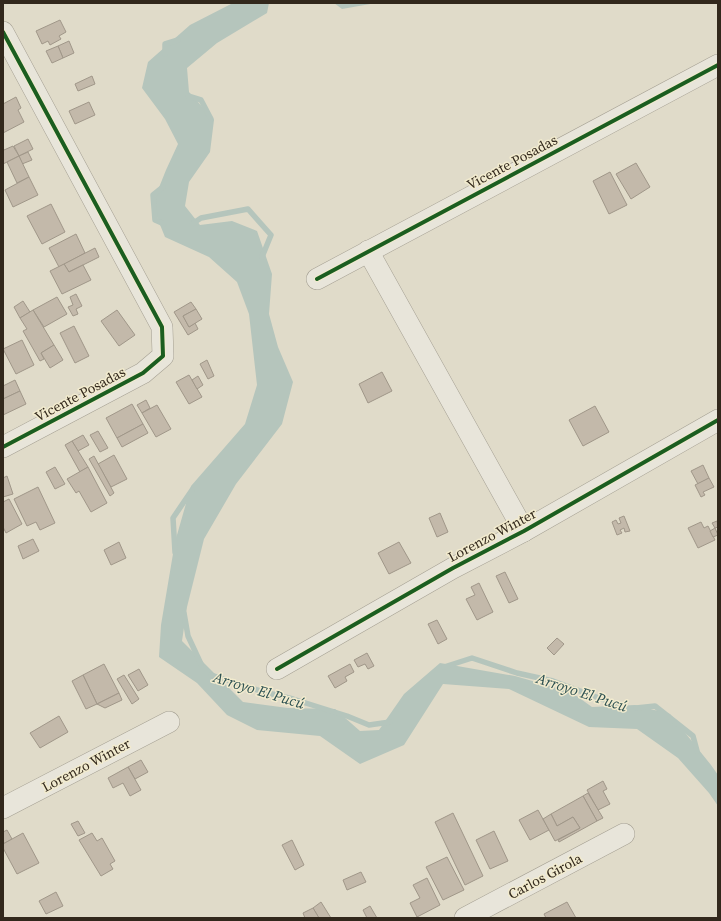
<svg xmlns="http://www.w3.org/2000/svg" width="721" height="921" font-family="'Source Serif 4',serif">
<rect width="100%" height="100%" fill="#e0dbc9"/>
<!-- water -->
<g fill="#b5c5bc">
<path d="M232,3H269L267,13L217,43L187,68L189,92L214,120L210,152L189,182L185,206L200,225L232,221L257,231L272,274L269,314L278,347L293,382L282,424L236,484L204,539L187,607L182,641L243,702L288,708L335,709L360,731L379,730L404,694L440,663L515,676L571,692L592,707L635,705L670,714L711,765L718,775V806L709,793L678,758L637,729L589,727L509,689L443,684L404,745L360,764L320,736L257,730L227,715L197,683L159,657L161,625L175,542L191,486L245,424L257,385L249,314L237,282L209,257L165,237L152,205L166,170L178,144L165,119L142,88L148,62L190,25L231,4Z"/>
<path d="M334,3H376L342,9Z"/>
</g>
<g fill="none" stroke-linecap="round" stroke-linejoin="round">
<!-- stream -->
<g stroke="#b5c5bc" stroke-width="5.5">
<path d="M165,54V44L178,40"/>
<path d="M188,96L201,100L211,119"/>
<path d="M163,187L153,195L155,220L164,224"/>
<path d="M192,224L201,218L248,209L271,235L262,257"/>
<path d="M175,552L173,518L192,490"/>
<path d="M184,613L188,636L201,664"/>
<path d="M444,667L472,658L517,673L553,681L626,708"/>
<path d="M211,675L264,692L293,699L347,716L369,725L390,722"/>
<path d="M636,708L655,706L693,736L697,751"/>
</g>
</g>
<!-- building -->
<g fill="#c3b9aa" stroke="#a09789">
<path d="M60,20L66,32L59,36L61,39L50,45L48,41L42,44L36,31Z"/>
<path d="M69,41L74,53L63,58L58,46Z"/>
<path d="M58,46L63,58L52,63L46,51Z"/>
<path d="M92,76L95,84L78,91L75,84Z"/>
<path d="M16,97L21,108L18,110L24,122L3,133V104Z"/>
<path d="M89,102L95,115L75,124L69,111Z"/>
<path d="M28,139L33,149L19,156L14,146Z"/>
<path d="M13,146L19,156L3,164V148L4,150Z"/>
<path d="M28,152L32,160L22,164L19,156Z"/>
<path d="M19,156L29,177L17,183L7,162Z"/>
<path d="M636,163L650,187L631,199L616,174Z"/>
<path d="M610,172L627,205L609,214L593,181Z"/>
<path d="M29,177L38,195L13,207L5,190Z"/>
<path d="M51,204L65,232L42,244L27,216Z"/>
<path d="M76,234L85,253L59,267L49,248Z"/>
<path d="M95,248L99,257L69,272L64,264Z"/>
<path d="M64,264L69,272L83,265L91,280L62,294L50,271Z"/>
<path d="M76,294L82,306L76,309L78,314L73,316L68,307L73,305L70,297Z"/>
<path d="M57,297L67,314L44,327L33,310Z"/>
<path d="M23,301L30,312L20,318L14,307Z"/>
<path d="M191,302L196,309L183,316L189,327L195,323L198,329L188,335L174,312Z"/>
<path d="M196,309L202,319L189,327L183,316Z"/>
<path d="M33,310L54,345L41,353L44,359L40,361L23,331L27,329L20,318Z"/>
<path d="M117,310L135,335L119,346L101,321Z"/>
<path d="M74,326L89,356L75,363L60,333Z"/>
<path d="M22,340L34,365L16,374L3,349Z"/>
<path d="M54,345L63,360L50,368L41,353Z"/>
<path d="M207,360L214,376L208,379L200,364Z"/>
<path d="M382,372L392,391L368,403L359,384Z"/>
<path d="M189,375L202,397L189,404L176,382Z"/>
<path d="M198,376L203,385L197,389L192,380Z"/>
<path d="M15,380L20,391L3,399V386Z"/>
<path d="M20,391L26,404L3,415V399Z"/>
<path d="M146,400L150,408L142,413L137,405Z"/>
<path d="M132,404L143,424L117,438L106,418Z"/>
<path d="M157,405L171,429L156,437L142,413Z"/>
<path d="M595,406L609,432L583,446L569,420Z"/>
<path d="M143,424L148,433L122,447L117,438Z"/>
<path d="M98,431L108,448L100,452L90,435Z"/>
<path d="M83,435L89,445L78,451L72,441Z"/>
<path d="M72,441L88,467L80,472L65,445Z"/>
<path d="M114,455L127,479L111,487L98,464Z"/>
<path d="M94,456L114,493L110,496L89,459Z"/>
<path d="M703,465L709,478L698,484L691,471Z"/>
<path d="M55,467L65,484L55,489L46,472Z"/>
<path d="M88,467L107,503L91,512L79,491L76,493L67,479Z"/>
<path d="M7,476L13,494L3,497V478Z"/>
<path d="M709,478L714,487L703,492L705,495L701,497L695,485Z"/>
<path d="M38,487L55,523L40,530L36,522L27,526L14,499Z"/>
<path d="M9,499L22,524L6,533L3,527V502Z"/>
<path d="M440,513L448,532L437,537L429,518Z"/>
<path d="M624,516L630,531L625,532L624,528L620,530L622,533L617,535L612,522L616,520L618,524L621,523L619,518Z"/>
<path d="M717,521L718,527L715,528L712,523Z"/>
<path d="M701,522L704,528L708,526L715,540L698,548L688,528Z"/>
<path d="M715,528L718,535L713,537L710,531Z"/>
<path d="M33,539L39,551L23,559L18,546Z"/>
<path d="M119,542L126,558L111,565L104,550Z"/>
<path d="M399,542L411,563L389,574L378,553Z"/>
<path d="M505,572L518,599L509,603L496,576Z"/>
<path d="M479,583L493,612L477,620L466,599L475,595L471,587Z"/>
<path d="M437,620L447,639L438,644L428,624Z"/>
<path d="M557,638L564,644L554,655L547,648Z"/>
<path d="M367,653L374,666L368,669L365,664L358,667L354,660Z"/>
<path d="M104,664L119,693L97,704L83,675Z"/>
<path d="M350,664L354,672L345,677L347,681L335,688L328,676Z"/>
<path d="M139,669L148,685L138,691L128,675Z"/>
<path d="M83,675L97,704L86,709L72,681Z"/>
<path d="M124,675L139,699L132,704L117,679Z"/>
<path d="M119,693L122,700L105,708L97,704Z"/>
<path d="M59,716L68,732L40,748L30,733Z"/>
<path d="M141,760L148,772L135,779L128,767Z"/>
<path d="M128,767L141,790L130,796L123,783L113,788L108,778Z"/>
<path d="M603,781L607,789L603,791L610,804L598,810L587,790Z"/>
<path d="M588,793L603,818L597,821L583,796Z"/>
<path d="M583,796L597,821L559,842L558,840L580,828L573,817L557,826L551,814Z"/>
<path d="M538,810L549,830L530,840L519,820Z"/>
<path d="M453,813L483,876L465,885L435,822Z"/>
<path d="M551,814L557,826L573,817L580,828L555,841L543,819Z"/>
<path d="M78,821L85,833L78,836L71,824Z"/>
<path d="M7,830L12,839L3,844V832Z"/>
<path d="M494,831L508,861L490,869L476,840Z"/>
<path d="M23,833L39,863L17,874L3,848V844Z"/>
<path d="M92,833L97,841L102,838L115,861L110,864L113,869L101,876L79,840Z"/>
<path d="M292,840L304,865L295,870L282,845Z"/>
<path d="M447,857L464,890L443,900L426,867Z"/>
<path d="M361,872L366,882L347,890L343,880Z"/>
<path d="M427,878L440,905L417,917L410,903L420,898L413,885Z"/>
<path d="M56,892L63,906L46,914L39,901Z"/>
<path d="M321,902L331,918H319L313,908Z"/>
<path d="M567,902L576,918H546L544,914Z"/>
<path d="M370,906L377,918H367L363,910Z"/>
<path d="M313,908L319,918H305L303,913Z"/>
</g>
<g fill="none" stroke-linecap="round" stroke-linejoin="round">
<defs>
<g id="minor">
<path d="M3,32L162,327L163,356L143,373L3,447"/>
<path d="M368,251L524,531"/>
<path d="M317,279L718,65"/>
<path d="M277,669L453,568L524,531L718,420"/>
<path d="M3,808L169,722"/>
<path d="M465,918L624,834"/>
</g>
</defs>
<!-- minor casing -->
<use href="#minor" stroke="#a5a093" stroke-width="22"/>
<!-- minor -->
<use href="#minor" stroke="#e8e5da" stroke-width="21"/>
<defs>
<g id="cycleway">
<path d="M3,32L162,327L163,356L143,373L3,447"/>
<path d="M317,279L718,65"/>
<path d="M277,669L453,568L524,531L718,420"/>
</g>
</defs>
<!-- cycleway casing -->
<use href="#cycleway" stroke="#f2ebce" stroke-width="6"/>
<!-- cycleway -->
<use href="#cycleway" stroke="#1b5e20" stroke-width="4"/>
</g>
<g text-anchor="middle" dominant-baseline="central" stroke-width="3" stroke-linejoin="round" paint-order="stroke">
<!-- street labels -->
<g font-size="14" fill="#32281c" stroke="#f2ebce">
<text transform="translate(512 162) rotate(-28)">Vicente Posadas</text>
<text transform="translate(80 394) rotate(-28)">Vicente Posadas</text>
<text transform="translate(492 535) rotate(-28)">Lorenzo Winter</text>
<text transform="translate(86 765) rotate(-28)">Lorenzo Winter</text>
<text transform="translate(545 876) rotate(-28)">Carlos Girola</text>
</g>
<!-- water labels -->
<g font-size="15" font-style="italic" fill="#2c5051" stroke="#f2ebce">
<text transform="translate(259 690) rotate(17)">Arroyo El Pucú</text>
<text transform="translate(582 692) rotate(18)">Arroyo El Pucú</text>
</g>
</g>
<!-- border -->
<rect width="721" height="921" fill="none" stroke="#32281c" stroke-width="8"/>
</svg>
